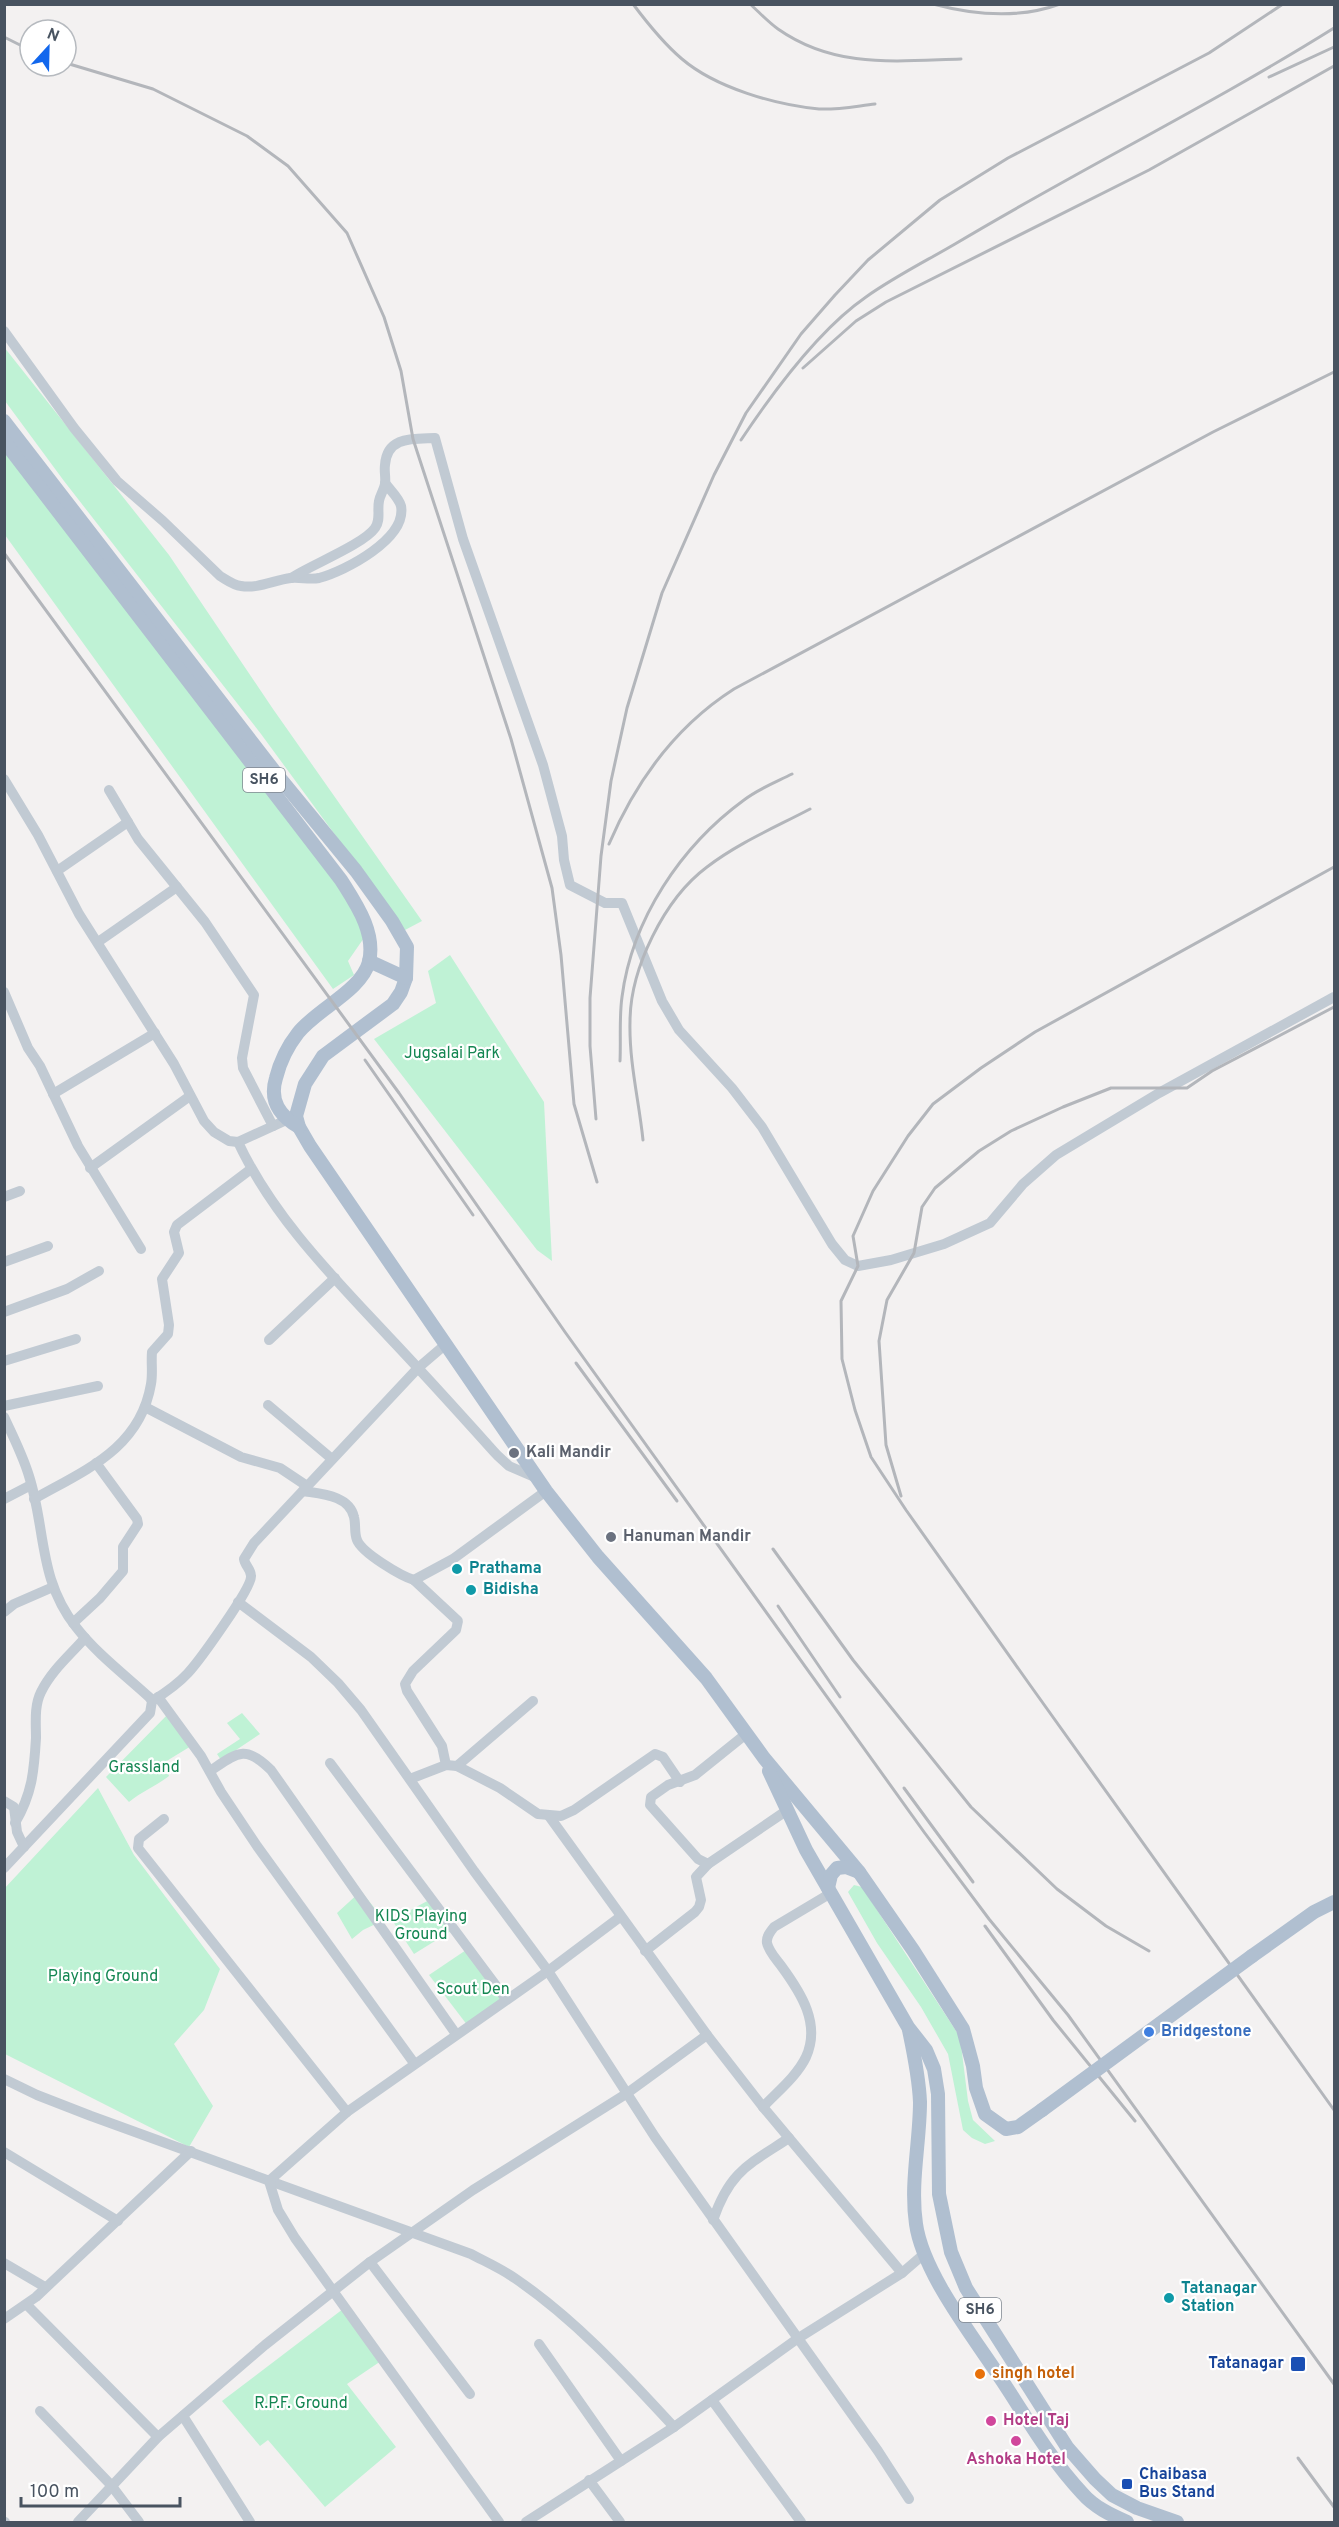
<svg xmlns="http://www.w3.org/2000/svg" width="1339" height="2527" font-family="Overpass,sans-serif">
<rect width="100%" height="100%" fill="#f3f1f1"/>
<!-- green -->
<g fill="#bff2d5">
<path d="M4,347L169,555L273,709L422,921L405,930L261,734L64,481L5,401Z"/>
<path d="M4,447L344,893L366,935L348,961L354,975L333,989L5,535Z"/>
<path d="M450,955L544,1102L552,1261L537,1250L374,1039L436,1003L428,971Z"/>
<path d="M172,1710L196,1743L165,1762L169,1776C155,1787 142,1791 129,1802L106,1777Z"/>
<path d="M242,1713L260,1734L221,1760L217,1754L240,1739L227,1723Z"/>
<path d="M98,1788L134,1855L220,1969L204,2010L174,2044L213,2106L189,2147L5,2054L4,1889Z"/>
<path d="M854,1885L862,1887L960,2037L968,2101L973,2120L995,2141L985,2144L972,2138L963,2130L948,2054L921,2007L877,1943L848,1892Z"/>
<path d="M361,1891L384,1920L363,1930L352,1939L337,1913Z"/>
<path d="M431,1899L451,1931L414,1954L392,1920Z"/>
<path d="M472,1946L512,2001L471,2030L429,1975Z"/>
<path d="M343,2309L381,2361L347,2384L396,2447L325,2507L268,2440L260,2446L222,2401Z"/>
</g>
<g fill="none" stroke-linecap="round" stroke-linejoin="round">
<!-- minor -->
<g stroke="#c1cad3" stroke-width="10">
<path d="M4,331L74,428L117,481L163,521L220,576C227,580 233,585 241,586C258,589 274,580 291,578C300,577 310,580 319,578C345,571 407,539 401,506C399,498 390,490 385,483"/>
<path d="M291,578C311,565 364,544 375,528C381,520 377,511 379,501C380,495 384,490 385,484C386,478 384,471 385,465C387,436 413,439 435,438L463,539L543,765L562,836L564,860L570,885L605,903H622L662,1001L679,1030L732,1088L762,1127L832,1244L845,1260L858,1266L891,1260L944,1244L990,1223L1023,1184L1056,1155L1159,1093L1334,997"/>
<path d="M4,779L38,835L79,914L174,1064L204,1121L214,1132L229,1141L238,1142L293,1117"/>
<path d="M109,790L138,839L205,922L254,995L242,1058L243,1068L273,1126"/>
<path d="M57,871L128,822"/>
<path d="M98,942L177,887"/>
<path d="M4,992L28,1048L40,1066L78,1146L141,1249"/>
<path d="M53,1094L155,1033"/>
<path d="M238,1142C273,1217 333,1277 389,1337C426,1376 461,1415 497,1455L509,1466L539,1479"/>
<path d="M90,1168L190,1096"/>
<path d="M4,1197L20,1191"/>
<path d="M4,1262L48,1246"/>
<path d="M4,1312L67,1289L99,1271"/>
<path d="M269,1340L335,1278"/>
<path d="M4,1361L76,1339"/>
<path d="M268,1405L332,1459"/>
<path d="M4,1406L98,1386"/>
<path d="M145,1407L241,1457L280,1468L307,1486"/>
<path d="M4,1417C13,1436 23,1456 29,1476C46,1529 38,1579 76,1627C96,1653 125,1675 149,1697L152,1701L150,1713L4,1868"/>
<path d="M303,1491C321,1494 349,1495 354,1517C356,1524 354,1533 357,1540C362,1553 401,1576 414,1580L453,1559L546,1491"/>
<path d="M4,1499L31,1485"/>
<path d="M34,1499C85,1470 140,1449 151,1384C153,1373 151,1363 152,1352L168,1334L169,1325L162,1279L179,1253L174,1232L177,1225L251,1169"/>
<path d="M414,1580L458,1621L456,1630L413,1671L405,1684L407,1691L442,1746L446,1765"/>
<path d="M238,1602L311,1657L338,1683L361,1710L474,1871L548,1971L655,2137L878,2451L909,2499"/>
<path d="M4,1612L14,1604L53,1587"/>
<path d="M73,1623L100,1598L123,1571V1547L138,1524L137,1519L96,1463"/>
<path d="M158,1697L201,1756L221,1792L257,1846L414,2063"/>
<path d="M152,1701C165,1693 178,1684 188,1673C199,1661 252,1588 251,1576C251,1569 245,1566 244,1559L254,1543L418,1368L446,1344"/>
<path d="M746,1734L695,1775L668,1785L651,1797L650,1805L698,1859L708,1864L786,1811"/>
<path d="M330,1763L506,1999"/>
<path d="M457,1766L533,1701"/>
<path d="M210,1771C237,1753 245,1744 271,1770L456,2034"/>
<path d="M410,1779L446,1765L457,1766L500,1788L538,1814L561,1816L574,1810L655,1754L663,1757L680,1782"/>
<path d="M4,1801L14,1807L17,1832L24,1847"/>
<path d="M549,1816L707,2035L763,2107L902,2273"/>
<path d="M164,1819L139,1839L138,1848L347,2112"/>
<path d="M15,1823C32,1794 34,1772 36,1738C36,1723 34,1706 41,1692C51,1671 70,1655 85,1638"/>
<path d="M645,1951L695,1912L699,1907L701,1900L696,1877L708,1864"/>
<path d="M4,2079L37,2095L91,2116L471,2254C486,2262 502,2269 516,2279C576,2320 625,2374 674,2427"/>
<path d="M763,2107C777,2092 797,2076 806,2057C821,2024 801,1993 782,1967C777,1960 769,1952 767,1943C766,1937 770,1932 774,1927L831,1893"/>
<path d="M4,2152L118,2221"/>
<path d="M713,2220C730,2171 748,2165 789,2138"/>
<path d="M370,2262L470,2394"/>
<path d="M4,2263L45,2287"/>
<path d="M27,2305L158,2437"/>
<path d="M4,2319L36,2297L191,2151"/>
<path d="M539,2344L621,2461"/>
<path d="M712,2400L801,2522"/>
<path d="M40,2411L111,2485L139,2522"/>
<path d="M183,2416L250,2522"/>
<path d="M589,2480L620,2522"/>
<path d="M4,2522H5"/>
<path d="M78,2522L158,2437L265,2345L370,2262L473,2190L626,2094L707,2035"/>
<path d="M499,2522L295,2238L278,2210L269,2181L347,2112L548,1971L620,1917"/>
<path d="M526,2522L674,2427L797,2339L902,2273L924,2254"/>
</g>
<!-- major -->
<g stroke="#b0bfd0" stroke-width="14">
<path d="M4,421L278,776L356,871L392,921L407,947L406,978L401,992L393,1004L323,1056L305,1084L296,1116L299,1127L310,1146L546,1491L598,1557L706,1678L764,1758L859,1872L913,1950L963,2029L973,2066L976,2088L985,2114L1006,2129L1018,2127L1042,2110"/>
<path d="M4,441L341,880C356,904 376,932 369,962C361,991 317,1009 298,1033C287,1047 280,1062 276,1078C269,1101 280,1116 299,1127"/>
<path d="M369,961L406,978"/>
<path d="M769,1771L806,1850L908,2027L926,2050L934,2069L938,2094L939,2194L951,2252L966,2288L1067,2447L1095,2479L1112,2495L1137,2508L1177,2522"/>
<path d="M828,1888L831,1875L837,1868L846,1867L859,1872"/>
<path d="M1252,1956L1314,1912L1334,1902"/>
<path d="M909,2030C914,2054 919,2077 920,2102C920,2142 910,2183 916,2224C923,2274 975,2339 1003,2382C1028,2420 1051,2460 1082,2493C1094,2507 1111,2515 1127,2522"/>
</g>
<!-- rail -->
<g stroke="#b3b6bb" stroke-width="3">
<path d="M633,4C648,24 663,43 682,59C716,88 776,105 819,109C837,110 857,106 875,104"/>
<path d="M750,4C759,12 768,22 778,29C835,69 896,61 961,59"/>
<path d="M933,4C974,15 1019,19 1060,4"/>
<path d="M4,37L30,50"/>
<path d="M66,63L153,89L247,136L288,166L347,233L384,317L401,371L413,439L511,739L552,888L561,955L574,1104L597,1182"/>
<path d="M1269,77L1334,47"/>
<path d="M803,368L856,321L886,302L1149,170L1334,66"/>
<path d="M741,440C773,392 818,330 866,297C894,277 926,261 955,244C1080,169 1211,105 1334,28"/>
<path d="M4,553L399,1093L565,1332L924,1832L989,1919L1068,2015L1334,2384"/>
<path d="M609,844C636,781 676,726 734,689L1213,432L1334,372"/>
<path d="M1334,867L1035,1032L981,1068L933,1104L908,1136L873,1191L853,1236L858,1266L841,1301L842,1359L855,1410L871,1457L906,1510L1030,1685L1334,2110"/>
<path d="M365,1060L473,1215"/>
<path d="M620,1061C621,1040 619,1018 622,997C632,919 681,846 744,800C758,789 776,782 792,774"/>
<path d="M596,1119L590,1046V998L601,856L611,781L627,708L662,593L714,475L746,413L801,334L835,295L868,260L940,200L1008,158L1209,53L1283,4"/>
<path d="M643,1140C639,1101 629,1062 630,1022C630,969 664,899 707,867C738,843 776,827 810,809"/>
<path d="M576,1363L677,1501"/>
<path d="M901,1496L886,1445L879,1341L887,1300L914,1253L922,1207L935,1188L979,1151L1011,1131L1063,1107L1111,1088H1187L1212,1071L1334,1007"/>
<path d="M773,1549L853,1660L971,1807L1057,1889L1106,1926L1149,1951"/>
<path d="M778,1606L840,1697"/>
<path d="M904,1788L973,1882"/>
<path d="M985,1926L1053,2020L1135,2121"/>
<path d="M1298,2458L1334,2507"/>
</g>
<!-- major-bridge -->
<path stroke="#b0bfd0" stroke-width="14" d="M1042,2110L1252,1956"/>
</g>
<!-- markers -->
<g fill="#6b7280" stroke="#fff" stroke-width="2">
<circle cx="514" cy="1453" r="6"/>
<circle cx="611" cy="1537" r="6"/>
</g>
<g fill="#0f9aa8" stroke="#fff" stroke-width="2">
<circle cx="457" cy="1569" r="6"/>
<circle cx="471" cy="1590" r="6"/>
<circle cx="1169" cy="2298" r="6"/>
</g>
<circle fill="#3f7fe0" stroke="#fff" stroke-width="2" cx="1149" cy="2032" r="6"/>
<g fill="#1a4fb4" stroke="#fff" stroke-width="2">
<rect x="1290" y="2356" width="16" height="16" rx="3"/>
<rect x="1121" y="2478" width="12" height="12" rx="3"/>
</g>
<circle fill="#e8710a" stroke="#fff" stroke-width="2" cx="980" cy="2374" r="6"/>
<g fill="#d1479c" stroke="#fff" stroke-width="2">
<circle cx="991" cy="2421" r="6"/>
<circle cx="1016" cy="2441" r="6"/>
</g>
<g text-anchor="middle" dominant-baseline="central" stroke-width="4.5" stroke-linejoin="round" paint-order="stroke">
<!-- shield labels -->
<g fill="#fff" stroke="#7f8790" stroke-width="1.5">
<rect x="243" y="768" width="42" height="24" rx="4.5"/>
<rect x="959" y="2298" width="42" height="24" rx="4.5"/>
</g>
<g font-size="15" font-weight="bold" fill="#485360">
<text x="264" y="780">SH6</text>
<text x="980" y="2310">SH6</text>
</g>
<!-- park labels -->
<g font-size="16" fill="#148652" stroke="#fff">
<text x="452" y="1054">Jugsalai Park</text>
<text x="144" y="1768">Grassland</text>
<text x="421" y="1917">KIDS Playing<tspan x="421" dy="18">Ground</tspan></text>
<text x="103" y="1977">Playing Ground</text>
<text x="473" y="1990">Scout Den</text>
<text x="301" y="2404">R.P.F. Ground</text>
</g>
<!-- worship labels -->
<g font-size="16" font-weight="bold" fill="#5b616d" stroke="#fff" text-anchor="start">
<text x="526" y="1453">Kali Mandir</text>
<text x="623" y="1537">Hanuman Mandir</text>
</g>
<!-- culture labels -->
<g font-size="16" font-weight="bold" fill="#0d838f" stroke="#fff" text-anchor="start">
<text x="469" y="1569">Prathama</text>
<text x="483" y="1590">Bidisha</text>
<text x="1181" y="2289">Tatanagar<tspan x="1181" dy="18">Station</tspan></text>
</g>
<!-- shop labels -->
<g font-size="16" font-weight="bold" fill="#366cbe" stroke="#fff" text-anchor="start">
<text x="1161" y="2032">Bridgestone</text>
</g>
<!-- transit labels -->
<g font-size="16" font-weight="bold" fill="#164399" stroke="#fff" text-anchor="end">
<text x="1284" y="2364">Tatanagar</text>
<text x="1139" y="2475" text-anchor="start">Chaibasa<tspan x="1139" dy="18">Bus Stand</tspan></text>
</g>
<!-- food labels -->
<g font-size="16" font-weight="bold" fill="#c56008" stroke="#fff" text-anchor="start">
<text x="992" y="2374">singh hotel</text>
</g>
<!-- hotel labels -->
<g font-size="16" font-weight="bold" fill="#b23c85" stroke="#fff" text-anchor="start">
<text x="1003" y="2421">Hotel Taj</text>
<text x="1016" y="2460" text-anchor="middle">Ashoka Hotel</text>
</g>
</g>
<!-- border -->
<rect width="1339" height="2527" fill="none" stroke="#485360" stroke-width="12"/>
<!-- north arrow -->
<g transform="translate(48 48) rotate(22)"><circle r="28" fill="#ffffff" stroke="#b6babf" stroke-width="1.5"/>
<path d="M0-4.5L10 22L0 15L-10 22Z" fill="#1267ed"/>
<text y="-9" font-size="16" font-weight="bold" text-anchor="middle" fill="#485360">N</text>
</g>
<!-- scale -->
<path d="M21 2497v9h159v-9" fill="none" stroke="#485360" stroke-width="3"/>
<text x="30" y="2497" font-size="18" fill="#485360" stroke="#ffffff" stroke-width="4.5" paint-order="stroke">100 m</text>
</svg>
